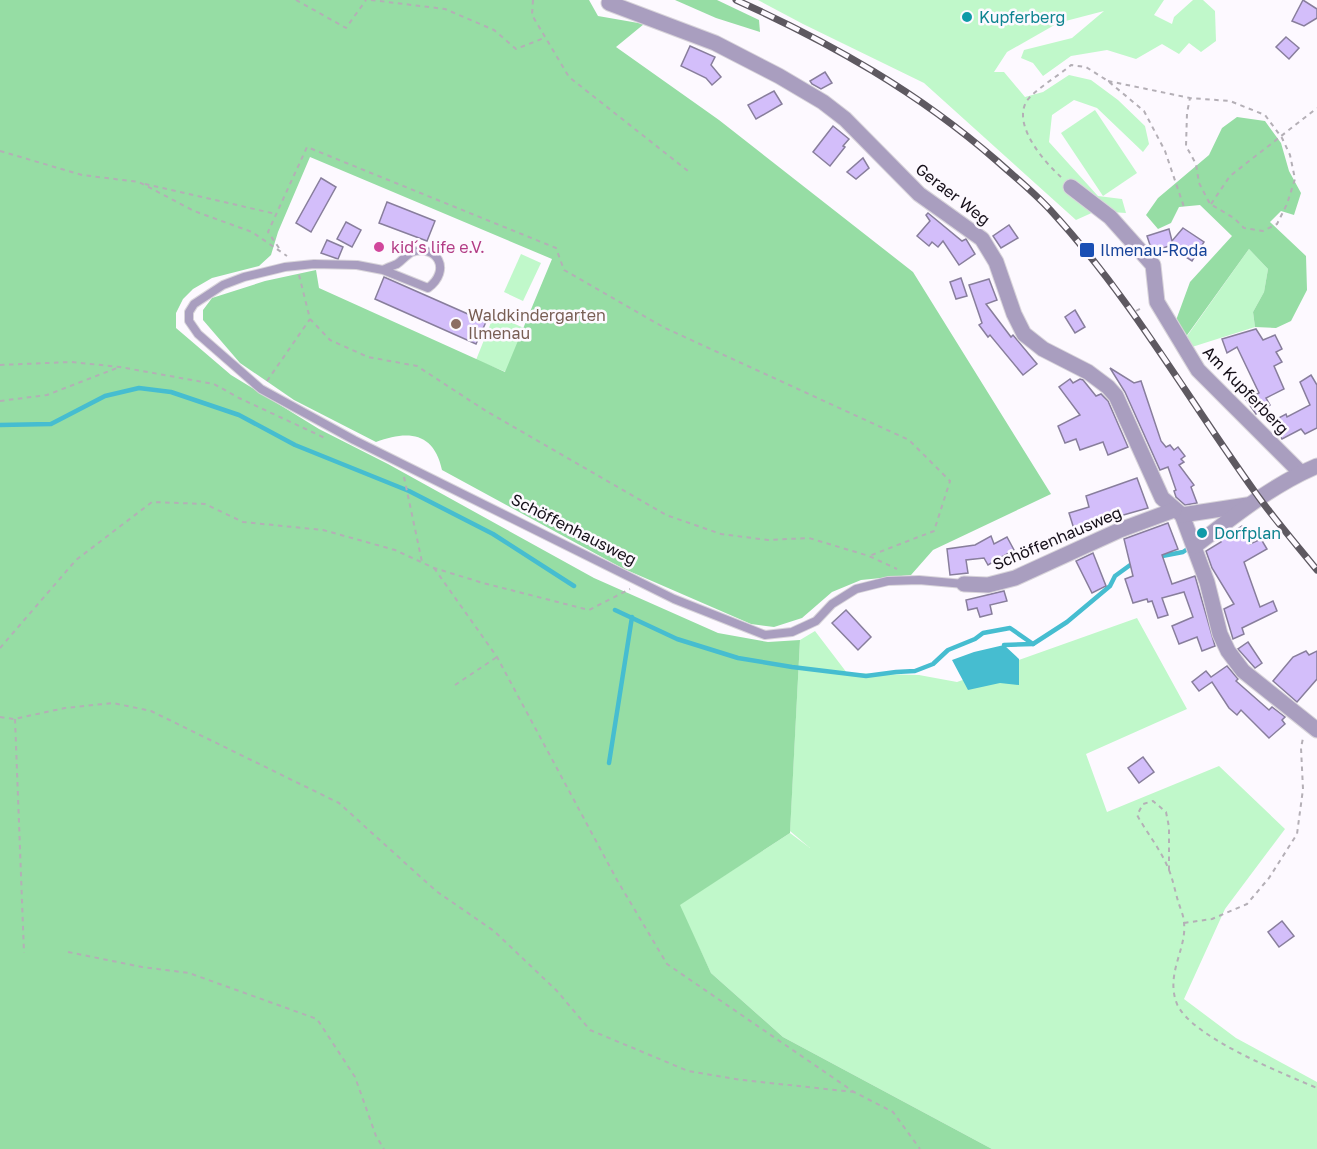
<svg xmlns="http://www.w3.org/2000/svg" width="1317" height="1149" font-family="'Golos Text',sans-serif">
<rect width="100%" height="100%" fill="#fdf9ff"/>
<!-- green -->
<g fill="#c0f8ca">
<path d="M758,0H1164L1154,15L1172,24L1174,17L1193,0H1203L1215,11L1216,41L1201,52L1189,43L1179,54L1162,44L1136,59L1107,50L1071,56L1043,76L1033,63L1021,58L1024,50L1072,38L1104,11L1058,23L1007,52L994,72H1004L1025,97L1043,92L1069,75L1091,80L1118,100L1145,126L1149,144L1143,152L1097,108L1074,100L1052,115L1049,142L1098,196L1122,199L1126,213L1096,211L1076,220L924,83L803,24Z"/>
<path d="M1095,110L1137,173L1103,196L1061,133Z"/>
<path d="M1249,249L1268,269L1264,292L1253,312L1255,327L1192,347L1185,339Z"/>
<path d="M521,254L541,263L523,301L504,292Z"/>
<path d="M494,315L524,328L506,372L476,360Z"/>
<path d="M1137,618L1187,709L1086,754L1107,812L1219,766L1285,829L1225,909L1184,999L1236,1038L1317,1082V1149H992L783,1037L711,973L679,905L790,833L810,848L790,831L800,640L815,631L847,673L919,675L957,682Z"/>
</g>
<!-- forest -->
<g fill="#96dda4">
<path d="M0,0H589L598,16L644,24L616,47L719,120L913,272L1051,494L933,550L911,575L861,580L832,592L802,618L774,627L751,624L622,568L442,470C434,432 408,430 376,442L294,400L240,363L203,320V310L212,298L265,281L316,270L319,288L505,372L552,259L310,157L278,232L271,255L259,266L212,278L193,289L183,299L176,313V328L231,375L319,429L388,464L594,578L718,633L768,642L800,640L790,833L680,905L711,973L783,1037L992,1149H0Z"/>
<path d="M675,0H717L759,20L760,32L716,18Z"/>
<path d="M1237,117L1265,121L1281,143L1289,171L1301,193L1294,215L1281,211L1270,222L1306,256L1307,290L1291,321L1276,328L1255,327L1253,312L1264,292L1268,269L1249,249L1185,338L1175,323L1190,282L1232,236L1200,205L1179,207L1171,223L1158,229L1146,215L1158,198L1209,155L1222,128Z"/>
</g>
<!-- water -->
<path fill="#46bdd0" d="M1004,645L1019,659V685L1000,683L968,690L952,660L974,652Z"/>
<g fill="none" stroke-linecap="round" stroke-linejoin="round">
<!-- stream -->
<g stroke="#46bdd0" stroke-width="4.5">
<path d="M0,425L51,424L105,396L139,388L171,392L239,415L295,445L409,491L493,534L574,586"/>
<path d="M1157,557L1183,552L1189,548"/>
<path d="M615,610L677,639L738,658L792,667L866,676L896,672L915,671L933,664L948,650L975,639L983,633L1010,628L1033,644"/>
<path d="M1004,645L1033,644L1067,622L1110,586L1115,576L1133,563"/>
<path d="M609,763L632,617"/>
</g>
</g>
<!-- building -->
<g fill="#d3befa" stroke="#887e9c" stroke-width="1.5">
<path d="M1303,0L1317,9V18L1304,26L1292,21Z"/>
<path d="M1286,37L1299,48L1289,59L1276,47Z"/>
<path d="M690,46L715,57L711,65L721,77L712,85L706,78L681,66Z"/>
<path d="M825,72L832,83L821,89L812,84L810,81Z"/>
<path d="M774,91L782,104L756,119L748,105Z"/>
<path d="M833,126L849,139L843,146L845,147L830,166L813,152Z"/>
<path d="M863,158L869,168L856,179L847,172Z"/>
<path d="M321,178L336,187L311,232L296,223Z"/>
<path d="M387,202L435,221L427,241L379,223Z"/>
<path d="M928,213L962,241L966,239L975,254L959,265L943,241L938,247L932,242L929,246L917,236L930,221L926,215Z"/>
<path d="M346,222L361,230L352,247L337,239Z"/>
<path d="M1009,225L1018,238L1001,248L993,236Z"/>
<path d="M1183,228L1204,242L1192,261L1169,246L1153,251L1151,248L1147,236L1169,229L1172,241Z"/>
<path d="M327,240L343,247L338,259L321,253Z"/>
<path d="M384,277L486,322L476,344L375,299Z"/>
<path d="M961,278L967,296L956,299L950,282Z"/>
<path d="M989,279L997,300L986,304L1011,337L1013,335L1037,364L1023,375L990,335L988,337L979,325L982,323L969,285Z"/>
<path d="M1075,310L1085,327L1075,333L1065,317Z"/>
<path d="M1256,329L1263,340L1275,335L1282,349L1276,352L1282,362L1274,366L1284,389L1266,398L1270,405L1256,414L1246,400L1259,393L1237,347L1227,353L1222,339Z"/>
<path d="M1110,368L1134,383L1141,381L1161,441L1166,447L1170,445L1174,450L1178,447L1185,456L1181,459L1184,462L1179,465L1194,485L1191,487L1197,503L1185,505L1176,497L1174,491L1176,490L1168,467L1160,470L1125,392Z"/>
<path d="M1311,375L1317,385V428L1305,434L1301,429L1282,439L1273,421L1286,414L1287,417L1310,405L1300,382Z"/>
<path d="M1070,379L1073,383L1080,379L1083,380L1096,396L1101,394L1108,401L1128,447L1108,455L1103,442L1080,450L1076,439L1065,443L1058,426L1080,415L1059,387Z"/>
<path d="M1137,478L1148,508L1074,529L1069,513L1089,507L1086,496Z"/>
<path d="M1168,523L1178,549L1162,555L1172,584L1195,576L1215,646L1202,651L1197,637L1179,644L1172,626L1193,617L1184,592L1162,598L1168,615L1158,618L1152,601L1148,602L1147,599L1133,603L1125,579L1133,576L1124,539Z"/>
<path d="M1242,526L1250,544L1261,539L1267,549L1244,562L1260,607L1273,601L1277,611L1242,628L1244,634L1233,639L1224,609L1234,604L1212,568L1206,551L1221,542L1220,540Z"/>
<path d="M991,536L994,544L1007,537L1014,550L988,565L984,558L966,560L968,573L950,575L947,549L975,545Z"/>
<path d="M1093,553L1106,586L1092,593L1076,561Z"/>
<path d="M1004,591L1007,601L990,605L992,614L980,617L977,608L968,610L966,600Z"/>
<path d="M846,610L871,637L858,650L832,623Z"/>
<path d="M1248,642L1262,663L1255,668L1238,649Z"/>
<path d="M1306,651L1309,655L1317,651V679L1297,702L1273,681L1293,657Z"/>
<path d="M1227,666L1238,679L1236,681L1269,710L1272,707L1285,717L1282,720L1285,724L1269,738L1241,710L1237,715L1229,708L1212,682L1199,691L1192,682L1206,671L1211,677Z"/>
<path d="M1143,757L1154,772L1139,783L1128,768Z"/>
<path d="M1282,921L1294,936L1279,947L1268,932Z"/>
</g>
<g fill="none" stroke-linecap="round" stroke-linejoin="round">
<defs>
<path id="lane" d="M383,270C387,268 392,266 397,264C402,261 406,255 412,252C437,244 452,270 428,288L383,270L357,265L314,264L285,267L244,277L223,285L194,304L189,312V321L198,334L261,389L354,440L674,599L765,635L792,632L816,621L832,604L856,589L888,581L919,580L964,584"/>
<g id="street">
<path d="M609,3L715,43L779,76L823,102L845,119L919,194L982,239L996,262L1014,314L1024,334L1043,349L1088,372L1108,387L1116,396L1162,498L1182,515L1207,582L1220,634L1228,651L1243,671L1317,730"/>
<path d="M1071,187L1110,217L1153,265L1157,302L1198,370L1301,473"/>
<path d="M1182,515L1247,505"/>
<path d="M1195,546C1233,517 1272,485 1317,466"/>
<path d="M964,584L988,585L1015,578L1120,530L1174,510"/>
</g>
</defs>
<!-- lane casing -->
<use href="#lane" stroke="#d8d4da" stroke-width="10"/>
<!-- street casing -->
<use href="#street" stroke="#d8d4da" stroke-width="17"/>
<!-- path -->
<g stroke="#b4afb6" stroke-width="2" stroke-dasharray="4.5 4.5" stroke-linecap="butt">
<path d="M296,0L346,28L366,0"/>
<path d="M371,0L445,9L494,30L516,49L544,38"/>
<path d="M533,0L532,15L569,77L688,171"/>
<path d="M1108,81L1190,98L1230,101L1265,115L1282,138L1290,155L1295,179L1287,204L1277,224L1263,231L1244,228L1234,218L1210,204L1199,183L1196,164L1186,146L1187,113L1190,98"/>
<path d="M0,151L82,175L139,182L194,211L252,232L287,256"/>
<path d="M1061,177C1043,161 1008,120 1030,97C1042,85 1058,76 1071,65L1086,67L1108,81L1144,111L1165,151L1184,207"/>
<path d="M145,184L276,214"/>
<path d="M1211,204L1230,176L1317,108"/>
<path d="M279,248L268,232L307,147L556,248L564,270L665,328L909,440L950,481L934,531L869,556"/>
<path d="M299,275L310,319L330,340L368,357L417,366L486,411L666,515L721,534L768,540L809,538L869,556L897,569"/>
<path d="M1136,311L1143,307"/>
<path d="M0,365L71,362L120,367L214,384L239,398L325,438"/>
<path d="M267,381L310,319"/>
<path d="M0,401L47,395L117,368"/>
<path d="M404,477L422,562"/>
<path d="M434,568L497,657L617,880L667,964L854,1092L893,1112L920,1149"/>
<path d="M0,648L76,560L152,502L205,504L243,522L323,530L395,550L434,568L483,583L589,610L630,589"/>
<path d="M455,685L497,657"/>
<path d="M0,717L14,719L65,708L113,703L151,711L339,803L436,891L494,931L557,991L590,1030L688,1071L742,1080L854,1092"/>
<path d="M15,719L24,953"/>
<path d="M1169,870V827L1166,812L1153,801L1143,804L1137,815C1147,833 1161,850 1169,870C1173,880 1175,891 1178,901C1180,908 1184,916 1184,923C1187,949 1165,974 1177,1004C1191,1037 1284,1074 1317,1088"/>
<path d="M1184,923L1212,919L1247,904L1269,878L1297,834L1303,789L1301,748L1303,738"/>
<path d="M68,952L142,967L189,973L317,1019L355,1077L376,1136L384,1149"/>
</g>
<!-- lane -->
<use href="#lane" stroke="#a99ebf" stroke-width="8"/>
<!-- street -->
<use href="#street" stroke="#a99ebf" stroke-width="15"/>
<defs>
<path id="rail" d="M736,0C831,43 918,92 997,161C1016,178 1036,194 1053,213C1131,298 1188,399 1255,492C1274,519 1296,544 1317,570"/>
</defs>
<!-- rail casing -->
<use href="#rail" stroke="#5e5961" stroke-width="7"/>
<!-- rail -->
<use href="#rail" stroke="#fdf9ff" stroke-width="4.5" stroke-dasharray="14" stroke-linecap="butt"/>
</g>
<!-- markers -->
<g fill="#0f9aa8" stroke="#fdf9ff" stroke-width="2">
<circle cx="967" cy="17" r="6"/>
<circle cx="1202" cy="533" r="6"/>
</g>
<circle fill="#d1479c" stroke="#fdf9ff" stroke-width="2" cx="379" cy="247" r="6"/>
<rect fill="#1a4fb4" stroke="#fdf9ff" stroke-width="2" x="1079" y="242" width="16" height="16" rx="3"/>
<circle fill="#8d6e63" stroke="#fdf9ff" stroke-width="2" cx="456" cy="324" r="6"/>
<g text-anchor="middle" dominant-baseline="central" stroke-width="5" stroke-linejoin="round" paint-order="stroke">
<!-- culture labels -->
<g font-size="16" fill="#0d838f" stroke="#fdf9ff" text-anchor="start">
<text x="979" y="17">Kupferberg</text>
<text x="1214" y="533">Dorfplan</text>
</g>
<!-- street labels -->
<g font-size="16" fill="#150f19" stroke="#fdf9ff">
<text transform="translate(953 194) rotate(38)">Geraer Weg</text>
<text transform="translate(1246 390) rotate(46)">Am Kupferberg</text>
<text transform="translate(574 529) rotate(27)">Schöffenhausweg</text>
<text transform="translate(1057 538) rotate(-23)">Schöffenhausweg</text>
</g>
<!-- hotel labels -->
<g font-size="16" fill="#b23c85" stroke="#fdf9ff" text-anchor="start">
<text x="391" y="247">kid´s life e.V.</text>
</g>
<!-- transit labels -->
<g font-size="16" fill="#164399" stroke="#fdf9ff" text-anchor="start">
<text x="1100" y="250">Ilmenau-Roda</text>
</g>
<!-- education labels -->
<g font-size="16" fill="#785e54" stroke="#fdf9ff" text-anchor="start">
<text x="468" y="315">Waldkindergarten<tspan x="468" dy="18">Ilmenau</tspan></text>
</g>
</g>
</svg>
